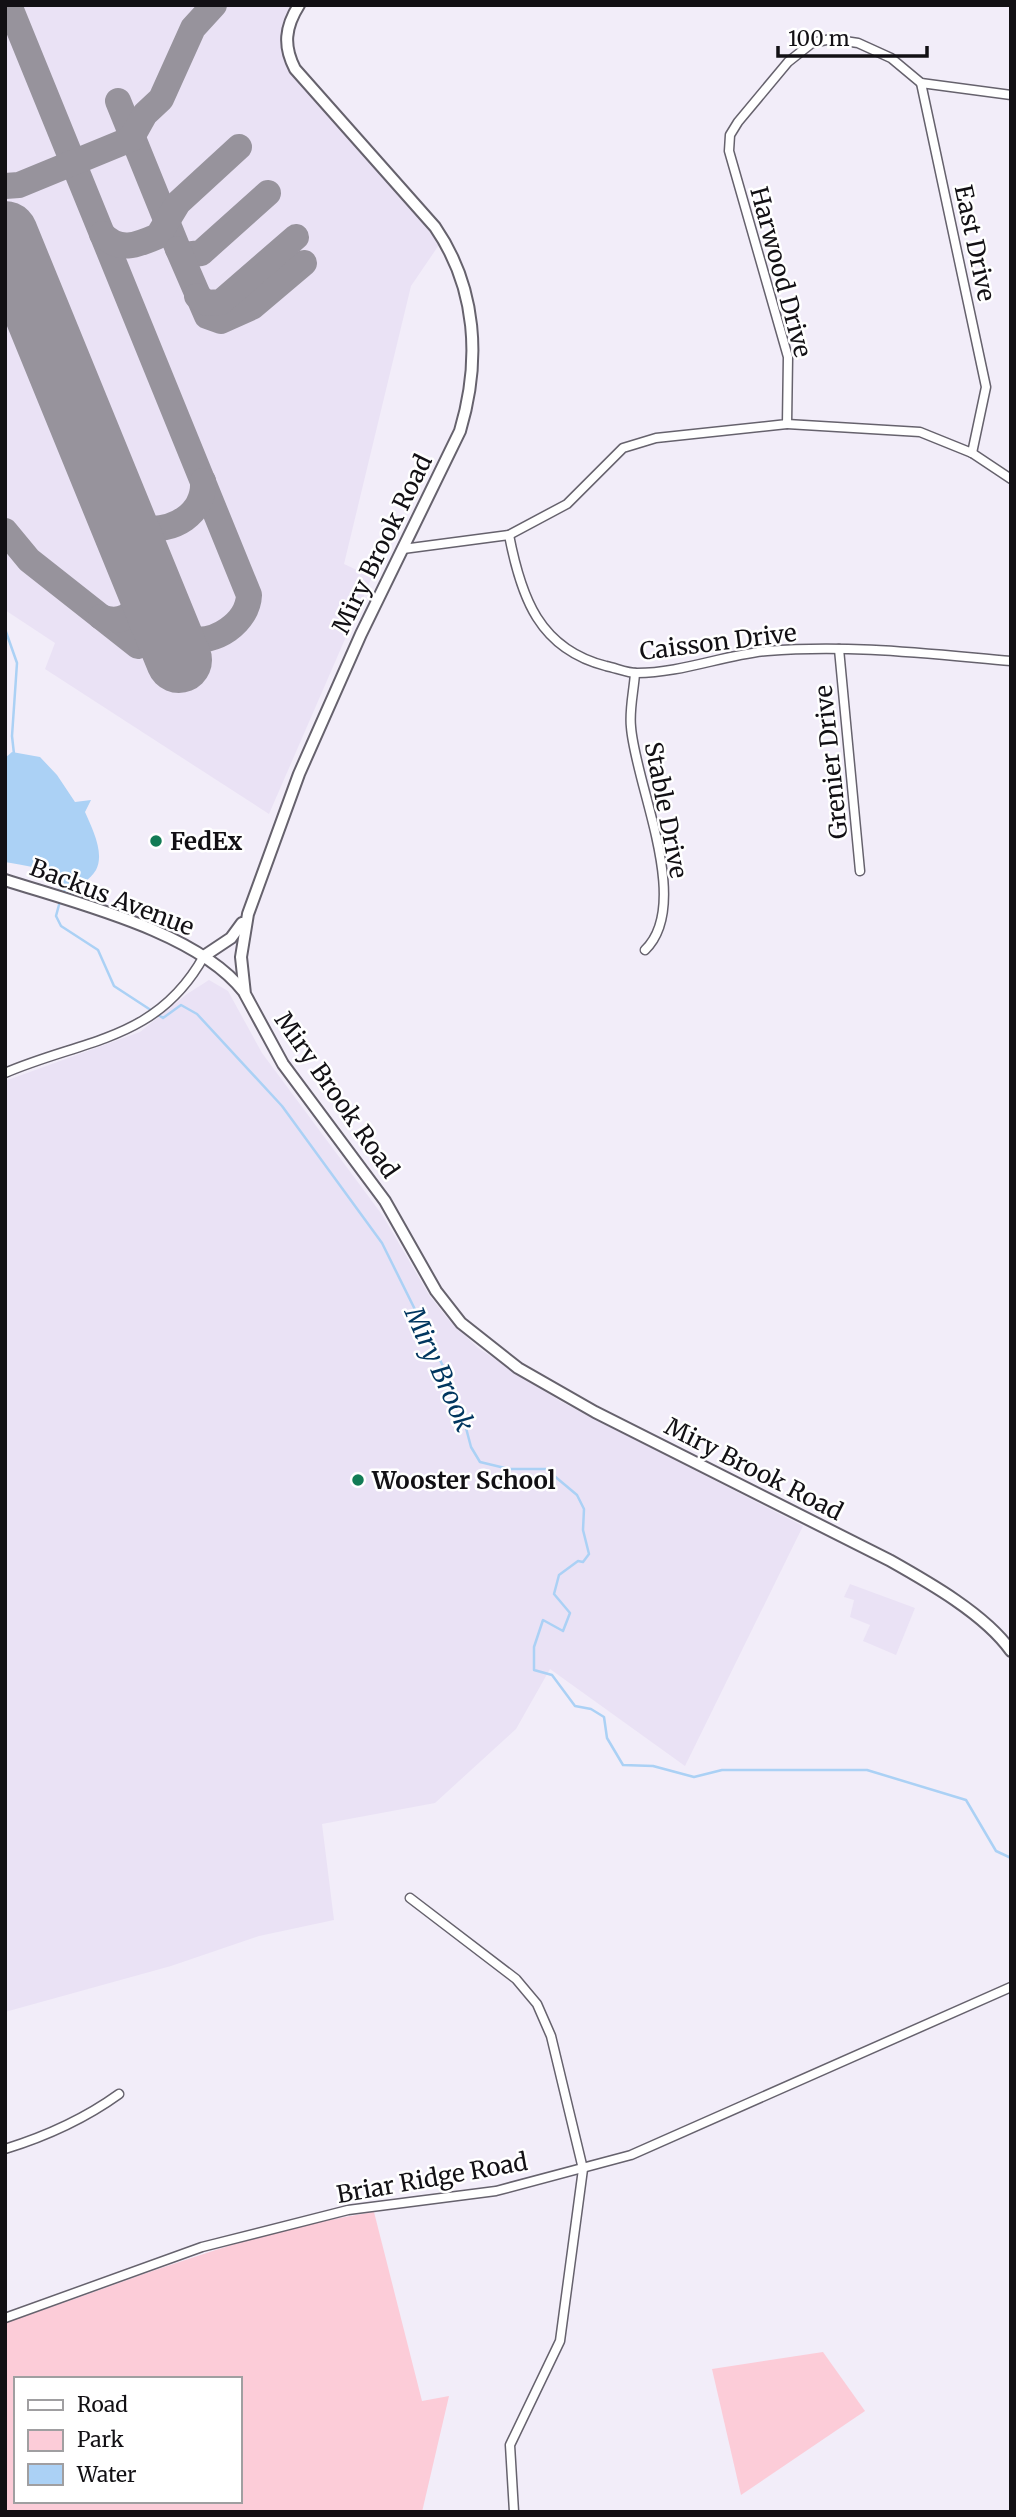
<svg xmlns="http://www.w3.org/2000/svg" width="1016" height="2517" font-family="Merriweather,serif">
<rect width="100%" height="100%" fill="#f2edf9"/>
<!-- built -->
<g fill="#eae2f5">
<path d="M5,5H302L281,48L443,239L411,286L344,564L372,577L269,814L45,669L55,643L5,610Z"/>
<path d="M209,980L228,991L262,1053L383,1216L429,1295L448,1319L478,1348L560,1401L803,1526L685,1766L550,1669L516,1729L435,1803L322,1824L334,1920L259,1936L171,1966L5,2012V1081L140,1032L187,994Z"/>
<path d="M850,1584L915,1608L896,1655L863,1641L870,1625L850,1617L854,1600L844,1597Z"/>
</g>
<!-- green -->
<g fill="#fcccd8" fill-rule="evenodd">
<path d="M374,2212L422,2401L449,2396L422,2512H5V2323C127,2282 247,2231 374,2212ZM16,2379H240V2501H16Z"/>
<path d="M823,2352L865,2411L741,2495L712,2369Z"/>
</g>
<!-- water -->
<path fill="#abd1f5" d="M12,752L40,757L57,775L75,802L91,800L85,812C92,828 105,853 96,870C90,880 79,885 73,894L59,889C48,865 29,867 5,862V758Z"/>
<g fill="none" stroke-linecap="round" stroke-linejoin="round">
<!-- stream -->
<g stroke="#abd1f5" stroke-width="2.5">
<path d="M5,629L17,663L12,736L14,754"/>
<path d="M60,901L56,916L61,926L98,950L114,986L163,1018L181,1005L197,1014L282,1106L382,1243L443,1366L461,1409L471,1447L480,1462L509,1469H546L577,1495L584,1509L583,1530L589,1554L583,1562L578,1561L559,1575L554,1594L570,1613L563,1631L543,1620L534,1647V1670L552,1675L575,1706L591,1709L604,1717L607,1738L623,1765L653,1766L694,1777L722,1770H867L966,1800L996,1851L1011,1858"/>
</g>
<!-- taxiway -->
<g stroke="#97939c" stroke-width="26">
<path d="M9,5L249,595C248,622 215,646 187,638C178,636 171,629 164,622"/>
<path d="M118,101L178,249L185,255L201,253L268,193"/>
<path d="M5,186L19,185L131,139L145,114L161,99L193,28L214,5"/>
<path d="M102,234C120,253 137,245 158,236L178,203L239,147"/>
<path d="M178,249L207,316L221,321L252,307L304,263"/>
<path d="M197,296L207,303L221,302L296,237"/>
<path d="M118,509L141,528C173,533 205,514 203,481"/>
<path d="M5,531L29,560L138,646"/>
<path d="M101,617C133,630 146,596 143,570"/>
</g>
<!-- runway -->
<path stroke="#97939c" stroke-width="66" d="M5,234L179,660"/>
<defs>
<g id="street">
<path d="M921,83L986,387L972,453"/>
<path d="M787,424L920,432L972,453L1011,479"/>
<path d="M509,535C521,597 539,649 606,666C616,668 627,673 637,673C681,673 724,655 767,651C849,644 930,654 1011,661"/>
<path d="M403,549L509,535L567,504L623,448L656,438L787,424L788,357L729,151L730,135L738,122L788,62L812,43L831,39L858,43L891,58L921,83L1011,95"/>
<path d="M839,649L860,871"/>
<path d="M635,673C634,690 629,710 631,727C635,784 693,904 645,950"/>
<path d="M5,1073C84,1039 157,1041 204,956"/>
<path d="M410,1898L516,1979L537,2004L551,2036L583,2169L560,2341L510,2445L514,2512"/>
<path d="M5,2149C47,2136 83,2120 119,2094"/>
<path d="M5,2318L202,2247L348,2210L496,2191L631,2155L1011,1987"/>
</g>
<g id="secondary">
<path d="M299,5C285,27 283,46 295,69L435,227C477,288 481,361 460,431L361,634L299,774L248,914L241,957L245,994L283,1064L385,1201L436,1291L461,1323L518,1368L595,1412L889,1560C928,1582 985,1614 1011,1651"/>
<path d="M5,880C76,903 198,932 244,992"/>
<path d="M204,956L231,938L242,923"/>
</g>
</defs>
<!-- street casing -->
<use href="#street" stroke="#66626d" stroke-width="11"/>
<!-- secondary casing -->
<use href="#secondary" stroke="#66626d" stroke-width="14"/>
<!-- street -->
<use href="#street" stroke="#fff" stroke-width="8"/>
<!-- secondary -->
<use href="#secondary" stroke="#fff" stroke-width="10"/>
</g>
<!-- markers -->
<g fill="#127b55" stroke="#fff" stroke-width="2.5">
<circle cx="156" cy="841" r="7"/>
<circle cx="358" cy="1480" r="7"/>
</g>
<g text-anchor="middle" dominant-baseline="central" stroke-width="5" stroke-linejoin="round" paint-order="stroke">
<!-- street labels -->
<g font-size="24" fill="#121014" stroke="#fff">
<text transform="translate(975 243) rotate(78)">East Drive</text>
<text transform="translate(781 272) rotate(75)">Harwood Drive</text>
<text transform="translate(382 544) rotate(-64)">Miry Brook Road</text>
<text transform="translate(718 642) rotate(-7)">Caisson Drive</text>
<text transform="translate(831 762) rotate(-96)">Grenier Drive</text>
<text transform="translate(666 810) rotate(79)">Stable Drive</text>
<text transform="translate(112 897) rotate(21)">Backus Avenue</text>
<text transform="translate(337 1095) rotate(55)">Miry Brook Road</text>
<text transform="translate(754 1469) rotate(27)">Miry Brook Road</text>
<text transform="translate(432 2178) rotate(-10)">Briar Ridge Road</text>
</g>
<!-- poi labels -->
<g font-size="24" font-weight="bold" fill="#121014" stroke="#fff" text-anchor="start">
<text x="170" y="841">FedEx</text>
<text x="372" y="1480">Wooster School</text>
</g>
<!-- water labels -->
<g font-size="26" font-style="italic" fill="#00365f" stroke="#fff">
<text transform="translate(440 1369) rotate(66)">Miry Brook</text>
</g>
</g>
<!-- border -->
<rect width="1016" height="2517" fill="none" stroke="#121014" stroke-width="14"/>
<!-- legend -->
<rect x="14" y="2377" width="228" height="126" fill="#ffffff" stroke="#a09fa1" stroke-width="2"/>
<rect x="28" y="2400" width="35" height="10" fill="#ffffff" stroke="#a09fa1" stroke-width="2"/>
<text x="77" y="2412" font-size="21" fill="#121014">Road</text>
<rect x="28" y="2430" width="35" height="21" fill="#fcccd8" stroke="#a09fa1" stroke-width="2"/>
<text x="77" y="2447" font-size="21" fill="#121014">Park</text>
<rect x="28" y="2464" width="35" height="21" fill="#abd1f5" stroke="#a09fa1" stroke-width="2"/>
<text x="77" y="2482" font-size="21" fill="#121014">Water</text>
<!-- scale -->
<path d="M778 46v10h149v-10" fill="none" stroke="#121014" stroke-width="3.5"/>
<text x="788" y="46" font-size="21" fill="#121014" stroke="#ffffff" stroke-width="5" paint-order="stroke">100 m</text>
</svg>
